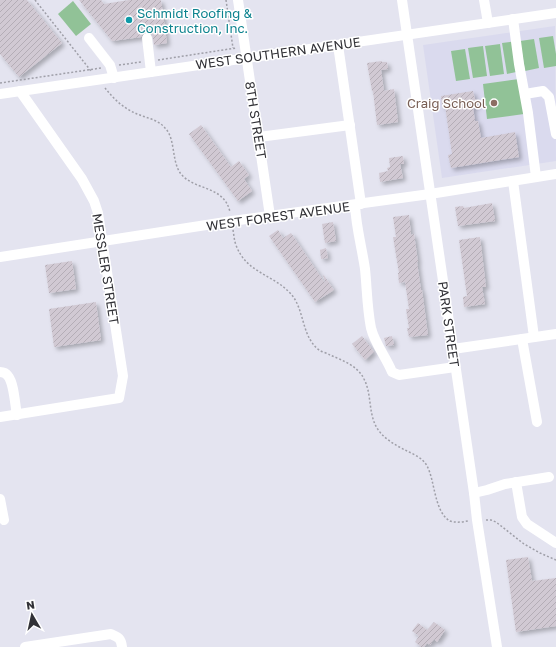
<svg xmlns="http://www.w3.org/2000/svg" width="556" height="647" font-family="'Golos Text',sans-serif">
<defs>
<pattern id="building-hatch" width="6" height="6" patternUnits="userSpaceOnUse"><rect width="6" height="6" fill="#d1c9d3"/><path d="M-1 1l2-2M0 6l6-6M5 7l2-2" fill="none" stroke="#b4adb6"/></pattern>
<filter id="shadow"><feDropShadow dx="3" dy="3" stdDeviation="2" flood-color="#0004"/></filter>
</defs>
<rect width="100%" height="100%" fill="#e4e4f0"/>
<!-- built -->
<path fill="#dadaee" d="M555,26L556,161L442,178L423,45Z"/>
<!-- park -->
<g fill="#91c297">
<path d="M73,1L91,24L76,36L58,14Z"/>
<path d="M553,36L556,54V66L544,68L539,38Z"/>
<path d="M534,39L539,68L525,71L520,41Z"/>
<path d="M517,41L521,71L507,74L502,43Z"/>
<path d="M500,44L504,74L490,76L485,46Z"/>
<path d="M483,46L487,76L473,78L468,48Z"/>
<path d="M465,49L470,79L456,81L451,51Z"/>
<path d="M519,79L524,114L487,119L483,84Z"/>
</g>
<!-- building -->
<g fill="url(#building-hatch)" filter="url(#shadow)">
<path d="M0,0H27L62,43L19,77L0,54Z"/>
<path d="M79,0H101L104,4L129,0H161L167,43L154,45L152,34L150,32H147L143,33L141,37L112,41Z"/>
<path d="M382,61V62H387L388,69L381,70L384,91L394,89L398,122L377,125L373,91H372L367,63Z"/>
<path d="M473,91L475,99H476L477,106L473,107L475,121H478L481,138L515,132L519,157L451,168L448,155L452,154L445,106H442L441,96Z"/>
<path d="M201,125L231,167L239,161L249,175L244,179L252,191L238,201L189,134Z"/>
<path d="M403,156L404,164H400L403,178L380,182L379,173L388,171L387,168L390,167L389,158Z"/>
<path d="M492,203L495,221L458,226L455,207L463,206L464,208Z"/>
<path d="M409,215L411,235L414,234L418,262H417L421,290H422L428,335L409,337L407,328H409L406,309H409L405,282L399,283L398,273H399L393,237H396L393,217Z"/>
<path d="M333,222L336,241L325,243L322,224Z"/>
<path d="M278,230L283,238L291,233L325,283L323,274L334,290L315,302L269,236Z"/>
<path d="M480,237L486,287H482L485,304L464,307L463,297L467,296L459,240Z"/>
<path d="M326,248L328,258L321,259L320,250Z"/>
<path d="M72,261L76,289L49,293L45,265Z"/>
<path d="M96,302L101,340L54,347L49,309Z"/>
<path d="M362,336L374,352L365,360L352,344Z"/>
<path d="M392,336L394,345L386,346L384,338Z"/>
<path d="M528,557L532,581L556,578V626L516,632L506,560Z"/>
<path d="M434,622L445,630L437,642L434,639L430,645L427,643L424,647H421L415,642L419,636L412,631L418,623L427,630Z"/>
</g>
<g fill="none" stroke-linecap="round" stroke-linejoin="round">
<!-- path -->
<g stroke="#9f9fa8" stroke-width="1.5" stroke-dasharray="2 2" stroke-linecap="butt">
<path d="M35,0L91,71"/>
<path d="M226,0L233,48"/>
<path d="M158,60L236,48"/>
<path d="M119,65L141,62"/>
<path d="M0,83L101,68"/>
<path d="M105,88C113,98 123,108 135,113C145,118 158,119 165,128C176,139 171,161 181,174C195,191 224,185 230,212"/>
<path d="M233,230C234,235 234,240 236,245C246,273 273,274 291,294C305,310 301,336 319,350C322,352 327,353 330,355C342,360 358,366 364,379C372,394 368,413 377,428C383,438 395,445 405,450C413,454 423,458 427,466C435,480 434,512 450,521C455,523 462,522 468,521"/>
<path d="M486,520H491L496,522L524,544L540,553L556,560"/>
</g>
<!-- minor -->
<g stroke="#fff" stroke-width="10">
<path d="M238,0L270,216"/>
<path d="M402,0L474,493L477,520L497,647"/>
<path d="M484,0L488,23"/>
<path d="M513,19L519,64L528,113L536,177"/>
<path d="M89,38L110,65L114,78"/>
<path d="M147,38L151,72"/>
<path d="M338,45L361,204"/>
<path d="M0,94L556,13"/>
<path d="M525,94L543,91L549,97L556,134"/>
<path d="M259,137L350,125"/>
<path d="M513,181L534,337"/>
<path d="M355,205C356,227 362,248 365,269C367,288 367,308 371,328C375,344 386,357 392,372L399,375L455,367"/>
<path d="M0,257L232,221L430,194L556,174"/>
<path d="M522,339L537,422"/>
<path d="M453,349L556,334"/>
<path d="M0,372C3,372 6,373 8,376C14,383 15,405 17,415"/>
<path d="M0,417L119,398L123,376L98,213L94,201L82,179L20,91"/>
<path d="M516,482L522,517L527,524L556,543"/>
<path d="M474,493L487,490L505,484L549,477"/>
<path d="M0,499L4,520"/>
<path d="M25,647L111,634C118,637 121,638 122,647"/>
</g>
</g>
<!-- markers -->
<circle fill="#0f9aa8" stroke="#fff" stroke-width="1.5" cx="129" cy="20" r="4"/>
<circle fill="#8d6e63" stroke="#fff" stroke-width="1.5" cx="494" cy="103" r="4"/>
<g text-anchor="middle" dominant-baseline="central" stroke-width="3" stroke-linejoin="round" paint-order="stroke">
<!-- culture labels -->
<g font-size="13" fill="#0d838f" stroke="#fff" text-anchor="start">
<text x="137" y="13">Schmidt Roofing &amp;<tspan x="137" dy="15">Construction, Inc.</tspan></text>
</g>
<!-- street labels -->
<g font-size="13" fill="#323237" stroke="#fff">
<text transform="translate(278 53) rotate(-8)">WEST SOUTHERN AVENUE</text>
<text transform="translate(256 120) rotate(81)">8TH STREET</text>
<text transform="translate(278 216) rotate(-8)">WEST FOREST AVENUE</text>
<text transform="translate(106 269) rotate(81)">MESSLER STREET</text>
<text transform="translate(449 324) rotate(82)">PARK STREET</text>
</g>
<!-- education labels -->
<g font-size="13" fill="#785e54" stroke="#fff" text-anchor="end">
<text x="486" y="103">Craig School</text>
</g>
</g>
<!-- north arrow -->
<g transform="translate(32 615) rotate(351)" stroke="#ffffff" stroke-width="3" paint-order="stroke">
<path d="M0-3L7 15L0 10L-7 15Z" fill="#323237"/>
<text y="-6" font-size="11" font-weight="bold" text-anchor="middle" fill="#323237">N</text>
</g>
</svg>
